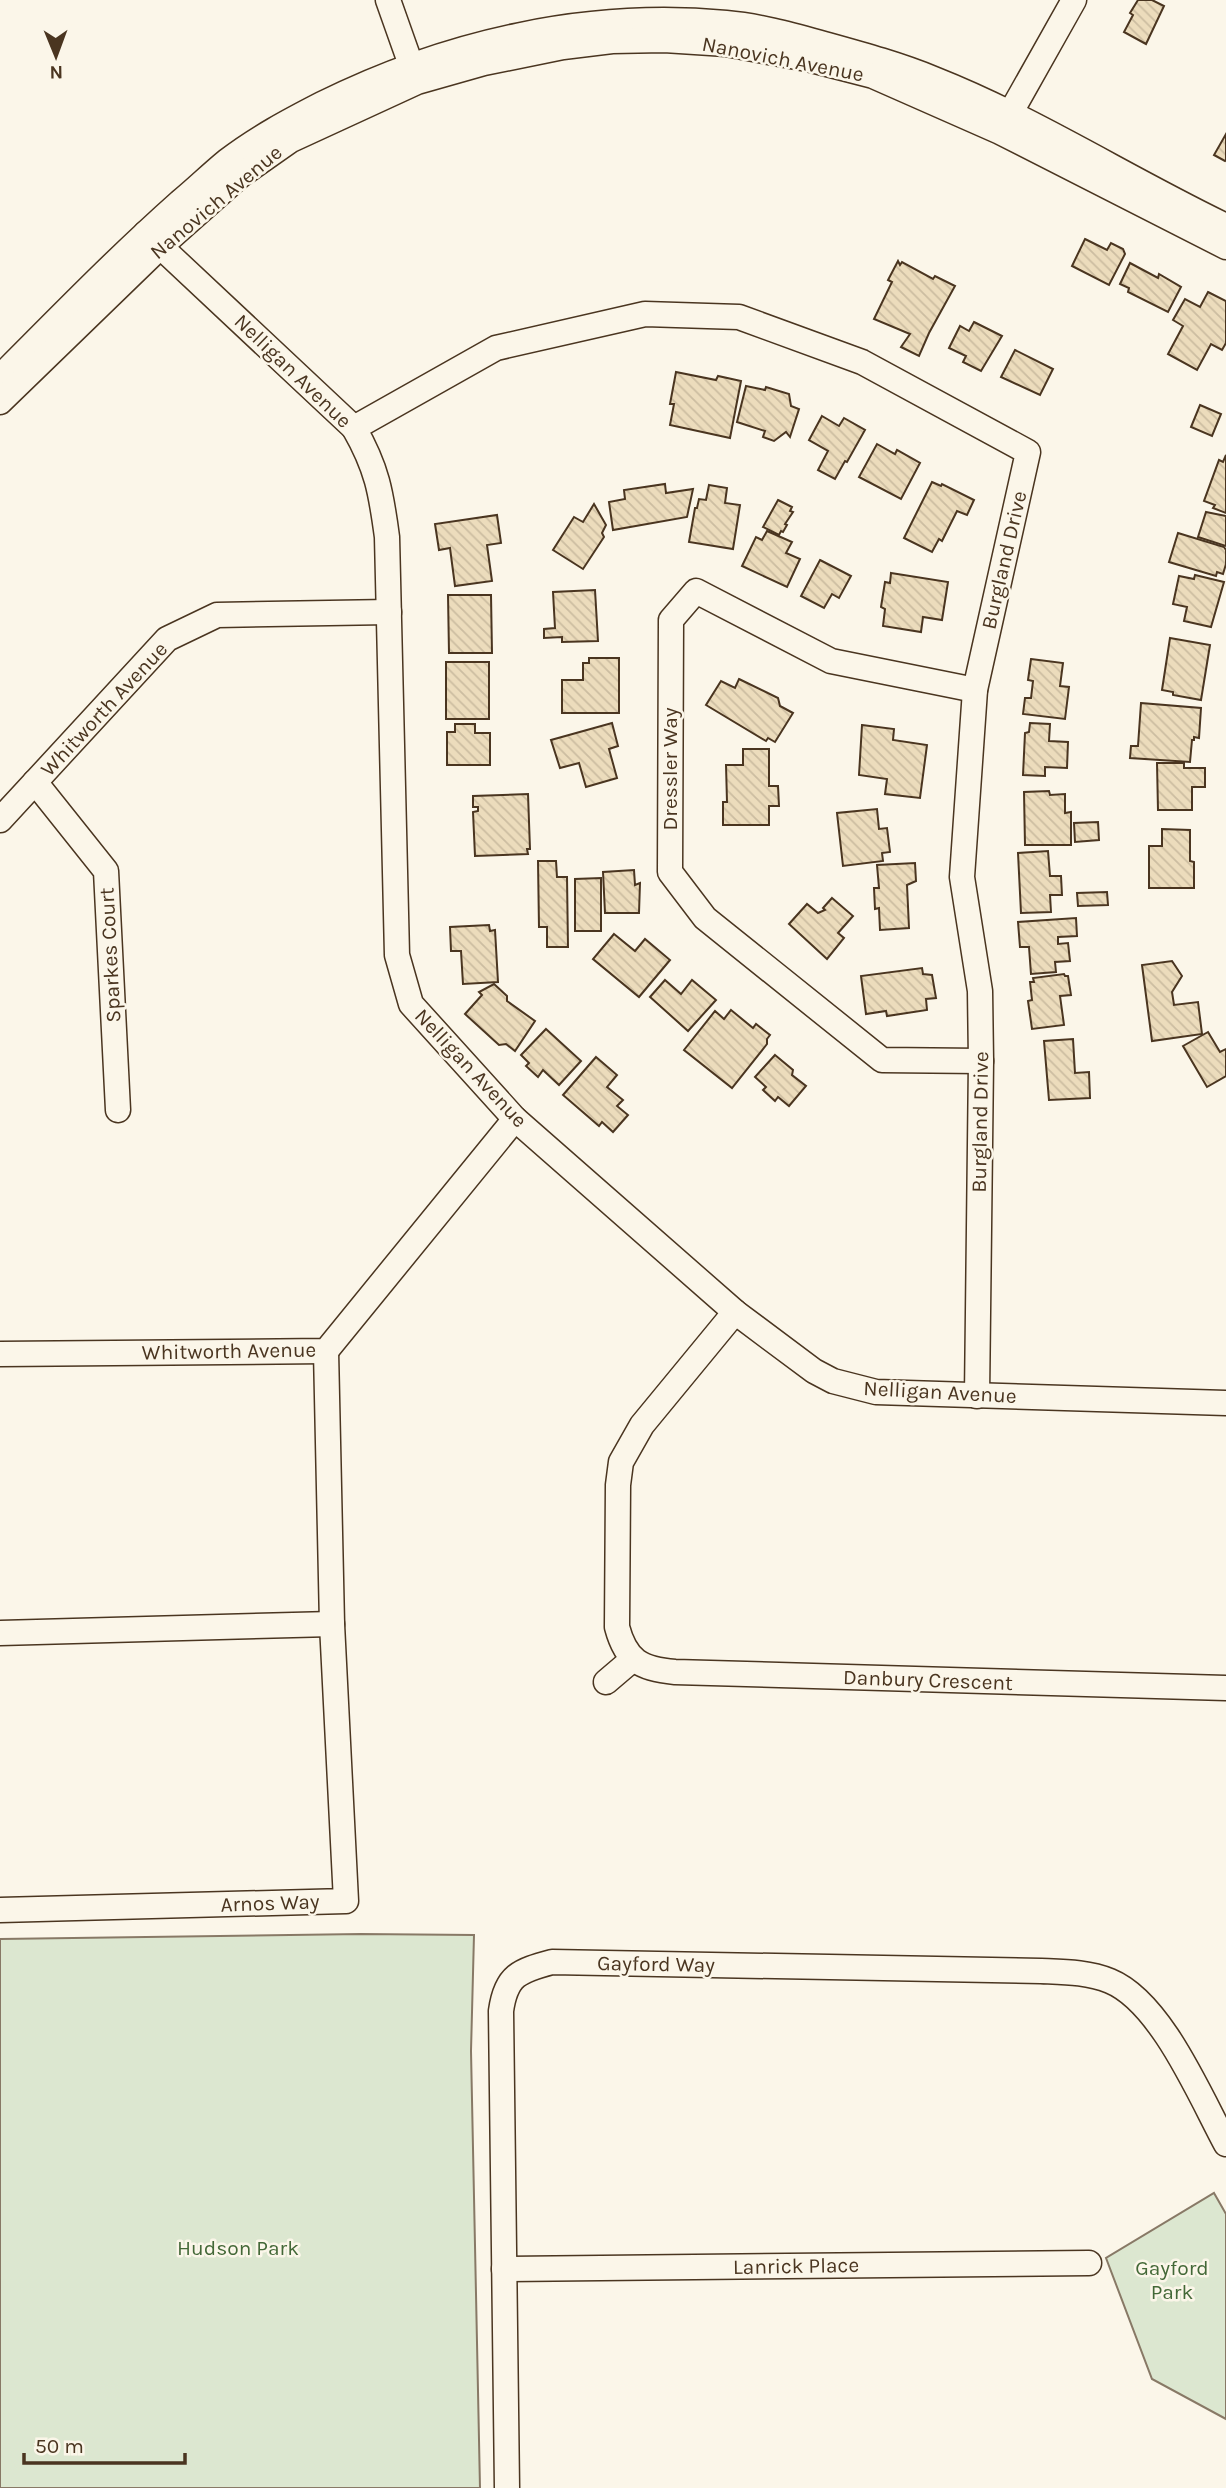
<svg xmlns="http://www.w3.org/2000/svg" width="1226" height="2488" font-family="Karla,sans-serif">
<defs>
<pattern id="building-back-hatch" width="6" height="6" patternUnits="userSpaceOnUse" patternTransform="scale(1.75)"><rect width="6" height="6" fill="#ecdcbc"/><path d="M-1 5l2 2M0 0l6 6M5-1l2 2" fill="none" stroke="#ccbda1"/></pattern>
</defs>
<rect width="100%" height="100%" fill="#fbf6e9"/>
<!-- park -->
<g fill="#dce7d0" stroke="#887966" stroke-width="2">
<path d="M361,1934L474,1935L471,2051L480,2488H0V1939Z"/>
<path d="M1214,2193L1226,2214V2419L1152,2379L1106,2258Z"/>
</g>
<!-- building -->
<g fill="url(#building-back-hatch)" stroke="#4a3520" stroke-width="2">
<path d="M1138,0H1152L1164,6L1146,44L1124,32L1133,15L1130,13Z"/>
<path d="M1226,134V160L1225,161L1214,155Z"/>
<path d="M1085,239L1107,250L1111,243L1123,249L1125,254L1109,285L1072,266Z"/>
<path d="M898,261L900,265L902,262L933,279L935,276L955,286L929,333L919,356L901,347L910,334L874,319L892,282L888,280Z"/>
<path d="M1130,263L1158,278L1159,274L1181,287L1168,312L1128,292L1129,288L1120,284Z"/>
<path d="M1208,292L1226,301V343L1222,350L1211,344L1197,370L1168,354L1183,326L1173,320L1185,299L1200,307Z"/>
<path d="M974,322L1002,336L981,371L963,362L966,356L949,348L960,326L969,331Z"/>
<path d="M1015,350L1053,369L1040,395L1001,377Z"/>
<path d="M676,372L716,380L718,376L741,381L730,438L670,425L674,404H670Z"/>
<path d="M746,386L765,390L766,387L789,394L791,406L799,409L790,437L786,432L774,441L763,437L765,431L737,422Z"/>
<path d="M1200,405L1221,414L1212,436L1191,427Z"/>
<path d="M822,416L839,426L844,418L865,430L847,462L845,461L835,479L818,470L828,451L809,440Z"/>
<path d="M877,444L895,454L897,450L920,463L901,499L859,477Z"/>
<path d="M1226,455V513L1213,508L1215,505L1204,501L1219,460L1223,462Z"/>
<path d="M932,482L941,486L942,484L974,500L967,515L957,511L942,541L939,539L932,552L904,538Z"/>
<path d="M665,484L666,493L693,489L687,517L613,530L609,502L625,499L624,490Z"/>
<path d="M709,485L727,488L725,503L740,505L733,549L689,542L695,508H697L699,499L706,500Z"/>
<path d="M778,500L792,507L790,511L793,512L785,524L787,525L783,532L781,531L779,535L763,527Z"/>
<path d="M594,504L606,525L602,533L604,537L583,569L553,550L574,517L583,522Z"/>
<path d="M1206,512L1226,516V546L1198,537Z"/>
<path d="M497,515L501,543L487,545L492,581L455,586L450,548L439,550L435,524Z"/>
<path d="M767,531L792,542L786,553L800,559L787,587L742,566L756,537L762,540Z"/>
<path d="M1178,533L1224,547L1226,550V564L1223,574L1217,572L1216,576L1169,562Z"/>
<path d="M820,560L851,576L839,598L832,594L824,608L801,596Z"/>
<path d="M891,573L948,582L942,620L923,617L921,632L883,626L885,609L881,607L885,582L890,583Z"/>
<path d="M1195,575L1224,582L1211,627L1184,621L1187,607L1173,604L1179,576L1194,579Z"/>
<path d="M595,590L598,641L562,642V637L544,638V629L555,628L553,592Z"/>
<path d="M448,595H491L492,653H449Z"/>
<path d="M1170,638L1210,645L1201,700L1173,695V692L1162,690Z"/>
<path d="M589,658H619V713H562V680H583V663H589Z"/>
<path d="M1031,659L1063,663L1060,686L1069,687L1065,719L1023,714L1025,698H1031L1033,681L1028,680Z"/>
<rect x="446" y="662" width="43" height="57"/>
<path d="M739,679L778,698L780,706L793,713L775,742L768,738L766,741L706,705L721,681L735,688Z"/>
<path d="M1141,703L1201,708L1199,738L1194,737V740H1192L1190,762L1130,758L1131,746H1138Z"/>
<path d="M612,723L618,746L609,749L617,778L586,787L579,763L560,768L551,740Z"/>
<path d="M1030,723L1050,724L1049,741L1068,742L1067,768L1045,767V776L1023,775L1025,733L1029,732Z"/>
<path d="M455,724H475V733H490V765H447V732H455Z"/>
<path d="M862,725L894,729L893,740L927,745L920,798L885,794L887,779L859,775Z"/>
<path d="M743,749H769V786H778L779,806H769V825H723V802H727L726,765H743Z"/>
<path d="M1157,763H1184V768H1205V787H1192V810H1158Z"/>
<path d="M1049,791L1050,795L1065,794V813L1071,812V845H1025L1024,792Z"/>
<path d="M528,794L530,849H527L528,854L475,856L473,812L478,811V807H473V796Z"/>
<path d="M877,809L879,829L887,828L890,852L882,853L883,861L843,866L837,813Z"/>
<path d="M1098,822L1099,840L1075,842L1074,823Z"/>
<path d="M1162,829L1190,830V861L1194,862V888H1149V846H1162Z"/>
<path d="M1048,851L1050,876H1061L1062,895H1050L1051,912L1021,913L1018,853Z"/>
<path d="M538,861H556L557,877H567L568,947H547V927H539Z"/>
<path d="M915,863L916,881L907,885L909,928L880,930L879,908L875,909L874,888H879L877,865Z"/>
<path d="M634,870L635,885L640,883L639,913H605L603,872Z"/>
<path d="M601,878V931H575V879Z"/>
<path d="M1107,892L1108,905L1078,906L1077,893Z"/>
<path d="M832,898L853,916L838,933L844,938L827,959L789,924L807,904L818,913L825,910L823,908Z"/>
<path d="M1076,918L1077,936L1058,937V944L1068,943L1070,961L1055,962L1056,972L1031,974L1029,947H1020L1018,922Z"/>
<path d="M489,925L490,931L495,930L498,982L463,984L461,951H451L450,927Z"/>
<path d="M614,934L635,951L645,939L670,960L639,997L593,959Z"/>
<path d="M1172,961L1182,976L1172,992L1174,1005L1198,1002L1202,1034L1152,1041L1142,965Z"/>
<path d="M922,968L923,974L932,975L936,998L926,999L927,1010L887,1016L886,1011L866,1014L861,976Z"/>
<path d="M1064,974L1065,976H1068L1071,995L1060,996L1064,1025L1032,1029L1028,1001L1032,1000L1030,982H1034L1033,978Z"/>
<path d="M665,980L681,994L692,980L716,1000L688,1031L650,997Z"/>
<path d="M494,984L507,996V1001L535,1021L515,1051L506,1044L499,1045L465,1014L482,995L479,992Z"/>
<path d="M731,1010L753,1028L756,1024L770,1035L767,1039V1044L732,1088L684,1050L715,1011L724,1019Z"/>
<path d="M546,1029L581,1061L559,1085L543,1070L538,1077L526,1066L529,1063L521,1055Z"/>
<path d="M1208,1032L1220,1052L1226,1049V1076L1207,1087L1183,1046Z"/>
<path d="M1073,1039L1075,1073L1089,1072L1090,1098L1049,1100L1044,1041Z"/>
<path d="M775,1055L793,1070L792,1075L806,1086L789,1106L778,1097L775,1101L763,1090L766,1087L755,1077Z"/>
<path d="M596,1057L617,1075L607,1087L623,1100L617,1106L628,1115L613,1132L602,1122L599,1126L563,1095Z"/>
</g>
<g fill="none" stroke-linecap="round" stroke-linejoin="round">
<defs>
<g id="minor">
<path d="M388,0L416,79"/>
<path d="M1002,128L1074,0"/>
<path d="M146,233L354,428C377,468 381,492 387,537L397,955L411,1004L515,1119L735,1312L814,1371L833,1381L876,1392L1226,1403"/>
<path d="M0,377C59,318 117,258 180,202C196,189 211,174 227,161C257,138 289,121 322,104C447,42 587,10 726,23C761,26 795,36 828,45C864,55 900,65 934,79C1035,119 1128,179 1226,226"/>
<path d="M0,402L161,246L241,175L291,140L417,82L484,63L563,47L612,41L664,40L726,44L807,59L873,76L1000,132L1226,247"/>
<path d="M354,428L496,348L645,314L739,317L862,362L1028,452L975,690L962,877L980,991L981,1061L977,1396"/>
<path d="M975,690L831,661L696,591L671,620L670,872L705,918L882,1060L981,1061"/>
<path d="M35,782L106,871L118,1110"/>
<path d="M0,820L167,639L217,615L389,612"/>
<path d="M735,1312L642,1425L621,1462L618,1485L617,1627C626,1661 641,1669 675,1672L1226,1688"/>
<path d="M0,1354L326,1351L515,1119"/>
<path d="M0,1633L332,1624"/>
<path d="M606,1682L633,1659"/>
<path d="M0,1910L346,1901L332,1624L326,1351"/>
<path d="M504,2269L1089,2263"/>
<path d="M507,2488L501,2011C506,1975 519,1971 552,1962L1041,1971C1064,1972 1088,1972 1110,1981C1161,2002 1200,2096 1226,2144"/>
</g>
</defs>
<!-- minor casing -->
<use href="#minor" stroke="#4a3520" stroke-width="27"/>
<!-- minor -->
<use href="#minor" stroke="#fbf6e9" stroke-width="24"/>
</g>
<g text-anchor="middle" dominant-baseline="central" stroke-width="5" stroke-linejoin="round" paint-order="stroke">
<!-- street labels -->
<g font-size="21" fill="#4a3520" stroke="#fbf6e9">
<text transform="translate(783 59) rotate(11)">Nanovich Avenue</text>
<text transform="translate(216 202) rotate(-40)">Nanovich Avenue</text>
<text transform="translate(293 371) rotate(44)">Nelligan Avenue</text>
<text transform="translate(1004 560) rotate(-77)">Burgland Drive</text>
<text transform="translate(104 709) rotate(-47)">Whitworth Avenue</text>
<text transform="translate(670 769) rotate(-90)">Dressler Way</text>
<text transform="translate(110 955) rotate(-93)">Sparkes Court</text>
<text transform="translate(471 1068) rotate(47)">Nelligan Avenue</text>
<text transform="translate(980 1122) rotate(-89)">Burgland Drive</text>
<text transform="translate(229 1351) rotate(-1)">Whitworth Avenue</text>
<text transform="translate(940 1392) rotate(3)">Nelligan Avenue</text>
<text transform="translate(928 1680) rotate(2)">Danbury Crescent</text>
<text transform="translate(270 1903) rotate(-2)">Arnos Way</text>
<text transform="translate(656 1964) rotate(1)">Gayford Way</text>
<text transform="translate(796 2266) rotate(-1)">Lanrick Place</text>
</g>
<!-- park labels -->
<g font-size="21" fill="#436837" stroke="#fbf6e9">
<text x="238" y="2248">Hudson Park</text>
<text x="1172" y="2268">Gayford<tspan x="1172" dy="24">Park</tspan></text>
</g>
</g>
<!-- north arrow -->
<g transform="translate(56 56) rotate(179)" stroke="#fbf6e9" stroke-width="5" paint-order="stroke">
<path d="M0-5L12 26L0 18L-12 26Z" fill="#4a3520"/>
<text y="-10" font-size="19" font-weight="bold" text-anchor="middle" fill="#4a3520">N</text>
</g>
<!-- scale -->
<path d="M24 2453v10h161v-10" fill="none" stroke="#4a3520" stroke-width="3.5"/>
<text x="35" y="2453" font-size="21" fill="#4a3520" stroke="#fbf6e9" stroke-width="5" paint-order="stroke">50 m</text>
</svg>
